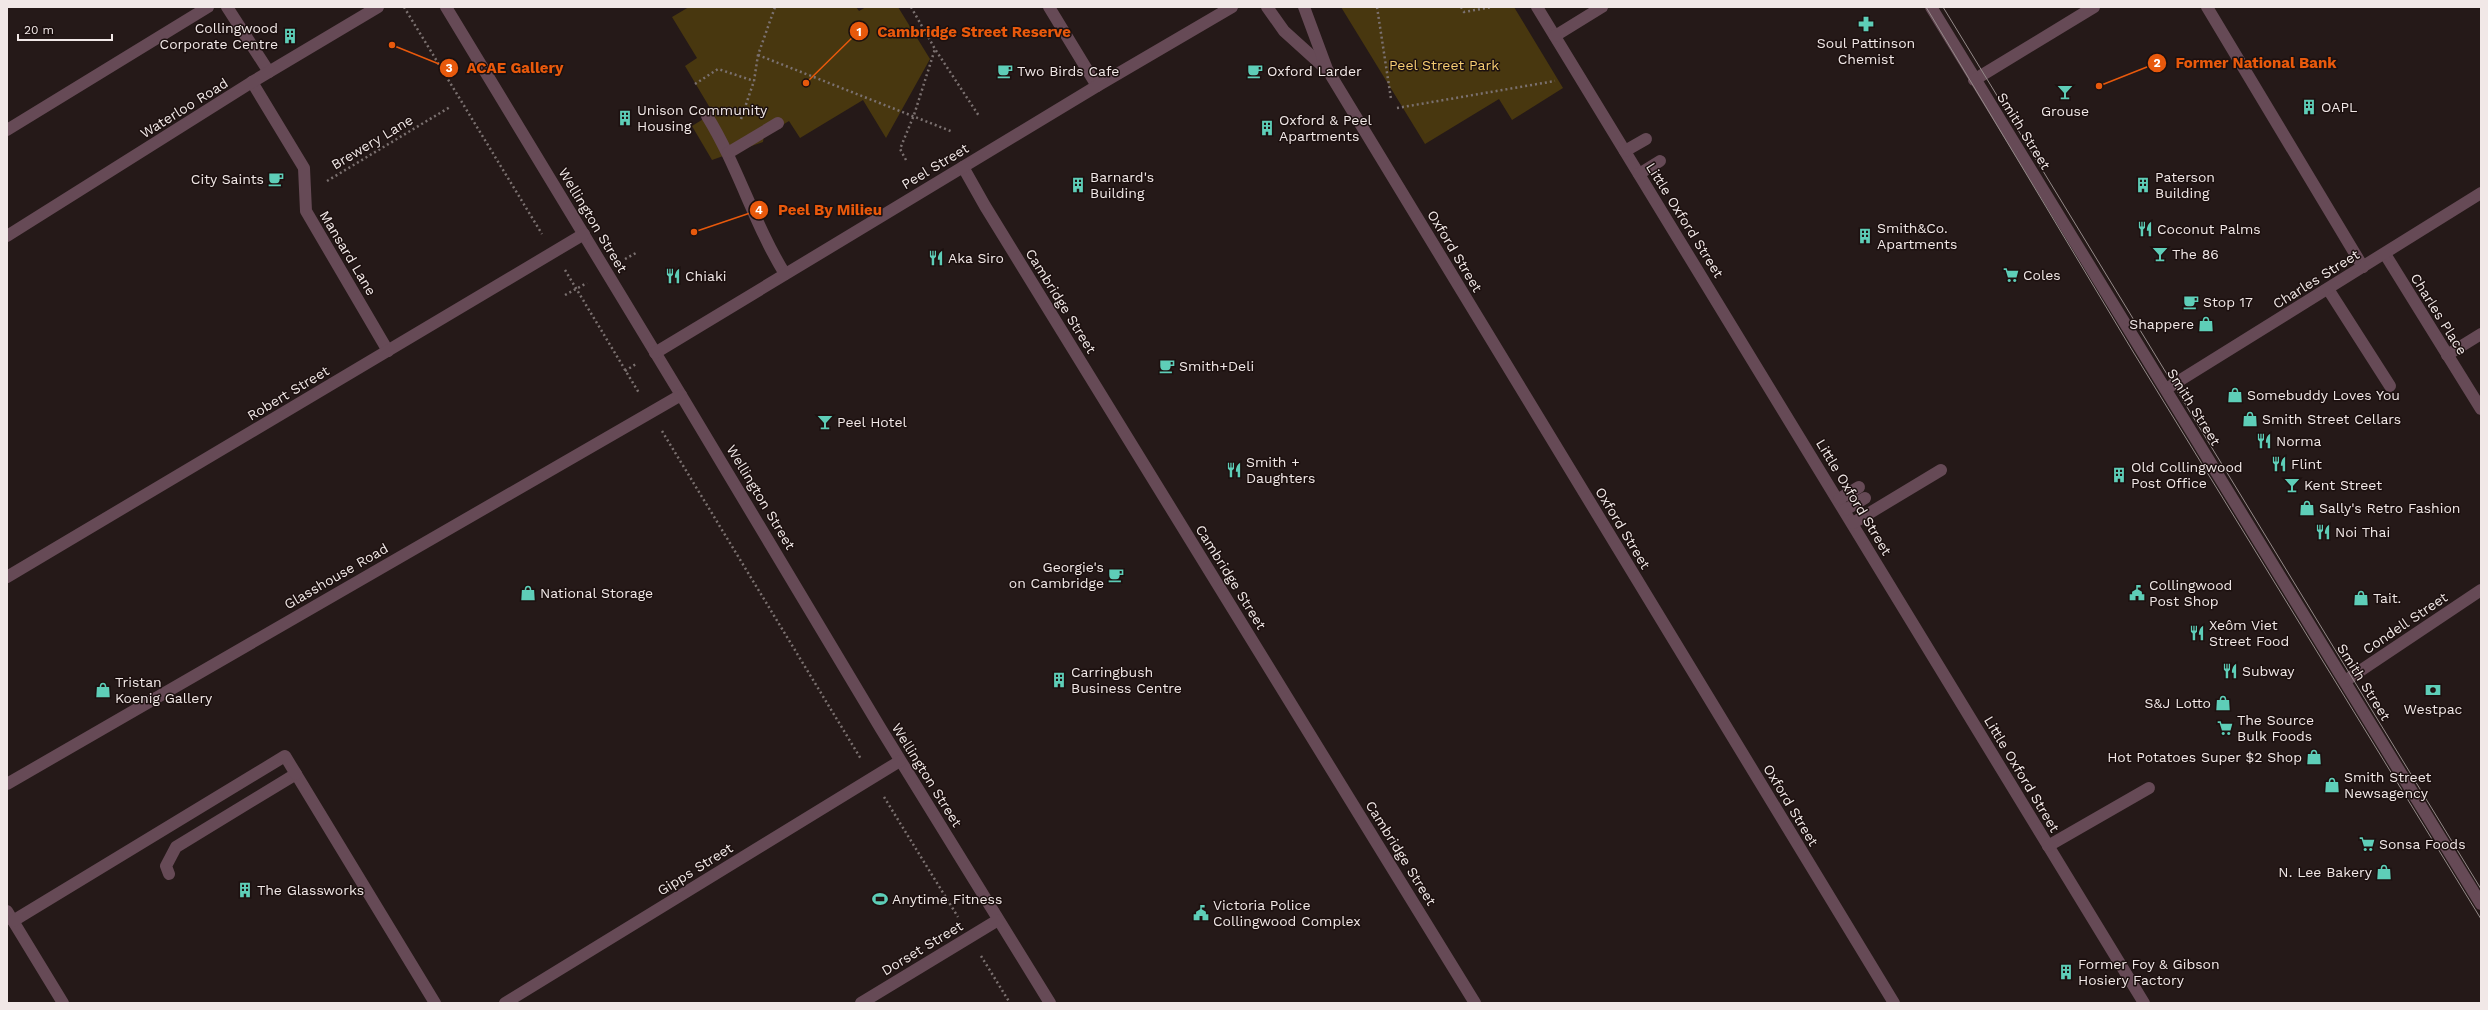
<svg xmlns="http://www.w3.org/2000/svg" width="2488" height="1010" font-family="'Work Sans',sans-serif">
<rect width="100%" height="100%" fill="#251918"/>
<!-- green -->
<g fill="#48370f">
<path d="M689,7H856L859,11L866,7H898L930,59L886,138L863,100L800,138L789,121L764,136L763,142L712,160L692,126L713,113L685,66L697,58L672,17Z"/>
<path d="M1341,7H1514L1563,88L1512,120L1499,99L1425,144Z"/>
</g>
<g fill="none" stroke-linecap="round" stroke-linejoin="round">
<!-- path -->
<g stroke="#7b7170" stroke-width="2.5" stroke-dasharray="2 3" stroke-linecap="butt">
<path d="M404,7L542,234"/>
<path d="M911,7L935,49L979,116"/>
<path d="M1377,7L1391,99"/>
<path d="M1461,7L1464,12L1492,7"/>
<path d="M758,55L953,132"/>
<path d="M695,84L718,69L754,81"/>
<path d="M1397,108L1555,81"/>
<path d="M741,119L754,81L758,55L775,7"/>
<path d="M906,160L900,149L914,115L935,49"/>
<path d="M327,181L450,107"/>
<path d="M625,259L636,253"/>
<path d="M565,270L639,393"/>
<path d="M565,295L587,283"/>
<path d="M625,371L636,364"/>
<path d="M662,431L861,759"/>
<path d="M884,797L958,917"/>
<path d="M981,956L1010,1003"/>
</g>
<!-- minor -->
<g stroke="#664a56" stroke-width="12">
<path d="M227,7L269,72"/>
<path d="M446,7L681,395L881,729L1050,1003"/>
<path d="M1049,7L1097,86"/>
<path d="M1267,7L1284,31L1326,69"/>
<path d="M1304,7L1327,69L1894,1003"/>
<path d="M1537,7L2144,1003"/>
<path d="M1931,7L2481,904"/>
<path d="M2207,7L2363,267"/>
<path d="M1555,36L1602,7"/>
<path d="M1974,80L2094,7"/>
<path d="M252,82L304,168L306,211L388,351"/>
<path d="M707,116C738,166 754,224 785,274"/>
<path d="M7,130L208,7"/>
<path d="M1625,151L1646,139"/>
<path d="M728,153L778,123"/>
<path d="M963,167L985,206L1475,1003"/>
<path d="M1639,174L1660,161"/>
<path d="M7,236L252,82L378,7"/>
<path d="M2385,254L2481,409"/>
<path d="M2328,289L2390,386"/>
<path d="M655,353L1097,86L1232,7"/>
<path d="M2447,355L2481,334"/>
<path d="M2166,389L2481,193"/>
<path d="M1839,499L1859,487"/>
<path d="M1845,510L1865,498"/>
<path d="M1853,523L1941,470"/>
<path d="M7,577L584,234"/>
<path d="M2345,681L2481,590"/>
<path d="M7,784L681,395"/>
<path d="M2048,846L2149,788"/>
<path d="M169,874L166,866L176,847L296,774L435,1003"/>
<path d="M7,911L63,1003"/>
<path d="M13,921L285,756L296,774"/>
<path d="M505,1003L900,761"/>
<path d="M861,1003L998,920"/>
</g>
<!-- tram -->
<g stroke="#948a89" stroke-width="1">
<path d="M1926,7L2132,350L2481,919"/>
<path d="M1943,7L2481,889"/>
</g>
</g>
<!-- icons -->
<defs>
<symbol id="pharmacy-bare" viewBox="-9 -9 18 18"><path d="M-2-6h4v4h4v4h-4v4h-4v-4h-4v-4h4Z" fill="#5eceb8" stroke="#1c100f" stroke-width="2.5" paint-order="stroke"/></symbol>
<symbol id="building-bare" viewBox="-9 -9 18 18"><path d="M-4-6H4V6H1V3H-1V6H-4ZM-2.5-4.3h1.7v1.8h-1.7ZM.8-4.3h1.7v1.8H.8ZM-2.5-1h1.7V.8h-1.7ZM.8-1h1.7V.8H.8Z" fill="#5eceb8" stroke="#1c100f" stroke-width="2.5" paint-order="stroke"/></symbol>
<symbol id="cafe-bare" viewBox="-9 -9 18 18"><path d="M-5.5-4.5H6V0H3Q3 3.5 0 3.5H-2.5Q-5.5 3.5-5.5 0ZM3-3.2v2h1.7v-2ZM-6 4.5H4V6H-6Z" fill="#5eceb8" stroke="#1c100f" stroke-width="2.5" paint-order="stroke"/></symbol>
<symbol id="bar-bare" viewBox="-9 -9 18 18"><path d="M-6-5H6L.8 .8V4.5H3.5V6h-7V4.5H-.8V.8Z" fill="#5eceb8" stroke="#1c100f" stroke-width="2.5" paint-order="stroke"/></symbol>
<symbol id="restaurant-bare" viewBox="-9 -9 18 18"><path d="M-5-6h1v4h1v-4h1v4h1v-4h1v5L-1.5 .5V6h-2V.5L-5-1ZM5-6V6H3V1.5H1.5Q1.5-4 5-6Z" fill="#5eceb8" stroke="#1c100f" stroke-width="2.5" paint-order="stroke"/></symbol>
<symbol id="supermarket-bare" viewBox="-9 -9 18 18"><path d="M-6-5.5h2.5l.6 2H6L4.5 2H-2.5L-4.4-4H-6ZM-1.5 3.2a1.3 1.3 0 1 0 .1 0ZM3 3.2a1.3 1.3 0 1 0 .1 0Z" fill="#5eceb8" stroke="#1c100f" stroke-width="2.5" paint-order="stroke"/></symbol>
<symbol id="shop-bare" viewBox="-9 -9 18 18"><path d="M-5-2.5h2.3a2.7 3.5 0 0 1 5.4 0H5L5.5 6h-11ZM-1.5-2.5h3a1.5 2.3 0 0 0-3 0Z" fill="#5eceb8" stroke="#1c100f" stroke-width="2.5" paint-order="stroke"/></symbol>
<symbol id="civic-bare" viewBox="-9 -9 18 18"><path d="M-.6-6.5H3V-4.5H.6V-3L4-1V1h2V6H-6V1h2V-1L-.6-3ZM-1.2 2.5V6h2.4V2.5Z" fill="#5eceb8" stroke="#1c100f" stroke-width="2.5" paint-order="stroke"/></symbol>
<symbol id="bank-bare" viewBox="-9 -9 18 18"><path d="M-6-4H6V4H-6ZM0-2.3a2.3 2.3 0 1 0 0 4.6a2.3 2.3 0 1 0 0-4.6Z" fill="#5eceb8" stroke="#1c100f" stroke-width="2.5" paint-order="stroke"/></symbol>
<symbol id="stadium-bare" viewBox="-9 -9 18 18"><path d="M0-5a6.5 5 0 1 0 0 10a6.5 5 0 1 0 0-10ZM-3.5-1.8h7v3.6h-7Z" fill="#5eceb8" stroke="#1c100f" stroke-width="2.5" paint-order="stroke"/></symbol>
</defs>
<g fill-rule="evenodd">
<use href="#pharmacy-bare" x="1855" y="13" width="22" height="22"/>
<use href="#building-bare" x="279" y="25" width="22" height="22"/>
<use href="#cafe-bare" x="994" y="60" width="22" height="22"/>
<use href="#cafe-bare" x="1244" y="60" width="22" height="22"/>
<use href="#bar-bare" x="2054" y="81" width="22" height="22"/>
<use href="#building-bare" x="2298" y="96" width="22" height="22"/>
<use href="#building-bare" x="614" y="107" width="22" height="22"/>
<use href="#building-bare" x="1256" y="117" width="22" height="22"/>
<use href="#cafe-bare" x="265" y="168" width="22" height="22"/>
<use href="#building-bare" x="1067" y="174" width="22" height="22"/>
<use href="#building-bare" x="2132" y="174" width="22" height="22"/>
<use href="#restaurant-bare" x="2134" y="218" width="22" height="22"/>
<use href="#building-bare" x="1854" y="225" width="22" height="22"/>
<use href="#bar-bare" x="2149" y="243" width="22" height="22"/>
<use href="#restaurant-bare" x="925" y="247" width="22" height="22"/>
<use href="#supermarket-bare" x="2000" y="264" width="22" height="22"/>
<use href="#restaurant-bare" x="662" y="265" width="22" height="22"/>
<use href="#cafe-bare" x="2180" y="291" width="22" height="22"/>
<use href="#shop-bare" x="2195" y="313" width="22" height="22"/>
<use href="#cafe-bare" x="1156" y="355" width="22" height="22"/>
<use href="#shop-bare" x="2224" y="384" width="22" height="22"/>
<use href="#shop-bare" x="2239" y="408" width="22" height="22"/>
<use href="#bar-bare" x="814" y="411" width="22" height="22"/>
<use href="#restaurant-bare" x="2253" y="430" width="22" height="22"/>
<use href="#restaurant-bare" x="2268" y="453" width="22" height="22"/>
<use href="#restaurant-bare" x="1223" y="459" width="22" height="22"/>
<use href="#building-bare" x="2108" y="464" width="22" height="22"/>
<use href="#bar-bare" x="2281" y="474" width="22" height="22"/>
<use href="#shop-bare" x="2296" y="497" width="22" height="22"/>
<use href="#restaurant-bare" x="2312" y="521" width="22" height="22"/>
<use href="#cafe-bare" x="1105" y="564" width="22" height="22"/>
<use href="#shop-bare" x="517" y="582" width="22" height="22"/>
<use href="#civic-bare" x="2126" y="582" width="22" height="22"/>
<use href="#shop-bare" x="2350" y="587" width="22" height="22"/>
<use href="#restaurant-bare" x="2186" y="622" width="22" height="22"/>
<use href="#restaurant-bare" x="2219" y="660" width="22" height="22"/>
<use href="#building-bare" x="1048" y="669" width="22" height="22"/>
<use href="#shop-bare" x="92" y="679" width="22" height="22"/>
<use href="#bank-bare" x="2422" y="679" width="22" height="22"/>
<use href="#shop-bare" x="2212" y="692" width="22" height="22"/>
<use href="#supermarket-bare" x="2214" y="717" width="22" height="22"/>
<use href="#shop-bare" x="2303" y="746" width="22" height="22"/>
<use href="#shop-bare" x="2321" y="774" width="22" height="22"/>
<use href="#supermarket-bare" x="2356" y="833" width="22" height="22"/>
<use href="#shop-bare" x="2373" y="861" width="22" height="22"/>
<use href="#building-bare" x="234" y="879" width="22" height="22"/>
<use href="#stadium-bare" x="869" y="888" width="22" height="22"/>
<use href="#civic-bare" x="1190" y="902" width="22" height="22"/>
<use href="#building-bare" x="2055" y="961" width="22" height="22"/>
</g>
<g text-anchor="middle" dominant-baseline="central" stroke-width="3" stroke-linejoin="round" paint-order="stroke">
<!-- poi labels -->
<g font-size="14" fill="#f1e8e7" stroke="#1c100f" text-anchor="start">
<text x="278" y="28" text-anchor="end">Collingwood<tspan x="278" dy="16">Corporate Centre</tspan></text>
<text x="1866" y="43" text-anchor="middle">Soul Pattinson<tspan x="1866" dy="16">Chemist</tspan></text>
<text x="1017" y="71">Two Birds Cafe</text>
<text x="1267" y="71">Oxford Larder</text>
<text x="2321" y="107">OAPL</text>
<text x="637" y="110">Unison Community<tspan x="637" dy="16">Housing</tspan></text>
<text x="2065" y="111" text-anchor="middle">Grouse</text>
<text x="1279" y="120">Oxford &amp; Peel<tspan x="1279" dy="16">Apartments</tspan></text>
<text x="1090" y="177">Barnard's<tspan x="1090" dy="16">Building</tspan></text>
<text x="2155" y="177">Paterson<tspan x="2155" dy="16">Building</tspan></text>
<text x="264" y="179" text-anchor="end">City Saints</text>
<text x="1877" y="228">Smith&amp;Co.<tspan x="1877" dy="16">Apartments</tspan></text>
<text x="2157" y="229">Coconut Palms</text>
<text x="2172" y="254">The 86</text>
<text x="948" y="258">Aka Siro</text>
<text x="2023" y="275">Coles</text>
<text x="685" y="276">Chiaki</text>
<text x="2203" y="302">Stop 17</text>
<text x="2194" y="324" text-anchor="end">Shappere</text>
<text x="1179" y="366">Smith+Deli</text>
<text x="2247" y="395">Somebuddy Loves You</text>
<text x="2262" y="419">Smith Street Cellars</text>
<text x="837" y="422">Peel Hotel</text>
<text x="2276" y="441">Norma</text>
<text x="1246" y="462">Smith +<tspan x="1246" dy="16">Daughters</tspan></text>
<text x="2291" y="464">Flint</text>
<text x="2131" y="467">Old Collingwood<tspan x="2131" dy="16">Post Office</tspan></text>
<text x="2304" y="485">Kent Street</text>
<text x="2319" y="508">Sally's Retro Fashion</text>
<text x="2335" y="532">Noi Thai</text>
<text x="1104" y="567" text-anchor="end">Georgie's<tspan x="1104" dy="16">on Cambridge</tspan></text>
<text x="2149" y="585">Collingwood<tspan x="2149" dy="16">Post Shop</tspan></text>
<text x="540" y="593">National Storage</text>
<text x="2373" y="598">Tait.</text>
<text x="2209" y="625">Xeôm Viet<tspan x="2209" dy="16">Street Food</tspan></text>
<text x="2242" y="671">Subway</text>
<text x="1071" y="672">Carringbush<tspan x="1071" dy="16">Business Centre</tspan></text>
<text x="115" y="682">Tristan<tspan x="115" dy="16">Koenig Gallery</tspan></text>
<text x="2211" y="703" text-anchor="end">S&amp;J Lotto</text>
<text x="2433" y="709" text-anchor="middle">Westpac</text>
<text x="2237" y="720">The Source<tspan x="2237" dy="16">Bulk Foods</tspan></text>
<text x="2302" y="757" text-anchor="end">Hot Potatoes Super $2 Shop</text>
<text x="2344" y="777">Smith Street<tspan x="2344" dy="16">Newsagency</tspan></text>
<text x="2379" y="844">Sonsa Foods</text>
<text x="2372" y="872" text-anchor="end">N. Lee Bakery</text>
<text x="257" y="890">The Glassworks</text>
<text x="892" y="899">Anytime Fitness</text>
<text x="1213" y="905">Victoria Police<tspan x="1213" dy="16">Collingwood Complex</tspan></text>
<text x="2078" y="964">Former Foy &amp; Gibson<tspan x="2078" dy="16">Hosiery Factory</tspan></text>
</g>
<!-- park labels -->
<g font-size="14" fill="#f6cc71" stroke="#1c100f">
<text x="1444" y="65">Peel Street Park</text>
</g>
<!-- street labels -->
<g font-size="14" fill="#f1e8e7" stroke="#1c100f">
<text transform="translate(184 108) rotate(-32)">Waterloo Road</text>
<text transform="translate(2024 131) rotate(58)">Smith Street</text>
<text transform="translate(372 142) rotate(-31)">Brewery Lane</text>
<text transform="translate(935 166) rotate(-31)">Peel Street</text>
<text transform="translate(593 220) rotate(59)">Wellington Street</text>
<text transform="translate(1685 220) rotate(58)">Little Oxford Street</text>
<text transform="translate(1455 251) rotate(59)">Oxford Street</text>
<text transform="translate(348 253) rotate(59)">Mansard Lane</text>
<text transform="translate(2316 279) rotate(-32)">Charles Street</text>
<text transform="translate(1061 301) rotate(58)">Cambridge Street</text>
<text transform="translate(2439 314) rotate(58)">Charles Place</text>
<text transform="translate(288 393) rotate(-31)">Robert Street</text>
<text transform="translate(2194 407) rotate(58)">Smith Street</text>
<text transform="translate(761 497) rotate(59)">Wellington Street</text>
<text transform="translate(1854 497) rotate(59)">Little Oxford Street</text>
<text transform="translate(1623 528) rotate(59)">Oxford Street</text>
<text transform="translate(336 576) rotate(-30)">Glasshouse Road</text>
<text transform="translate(1231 577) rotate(58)">Cambridge Street</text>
<text transform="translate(2405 623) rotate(-34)">Condell Street</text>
<text transform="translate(2364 682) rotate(58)">Smith Street</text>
<text transform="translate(2022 774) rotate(59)">Little Oxford Street</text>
<text transform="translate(927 775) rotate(58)">Wellington Street</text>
<text transform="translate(1791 805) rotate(59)">Oxford Street</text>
<text transform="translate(1401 853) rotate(58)">Cambridge Street</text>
<text transform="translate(695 869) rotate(-32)">Gipps Street</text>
<text transform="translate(922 948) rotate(-31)">Dorset Street</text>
</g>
</g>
<!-- callouts -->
<path fill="none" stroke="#e8590c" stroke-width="1.5" d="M806 83L859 31M2099 86L2157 63M392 45L449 68M694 232L759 210"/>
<g fill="#e8590c" stroke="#1c100f" stroke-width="1.5">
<circle cx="806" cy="83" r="4"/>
<circle cx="2099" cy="86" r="4"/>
<circle cx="392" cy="45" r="4"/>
<circle cx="694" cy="232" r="4"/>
<circle cx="859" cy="31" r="10"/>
<circle cx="2157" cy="63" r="10"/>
<circle cx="449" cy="68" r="10"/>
<circle cx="759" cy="210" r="10"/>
</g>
<g font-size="12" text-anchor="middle" font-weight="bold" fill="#fff">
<text x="859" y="36">1</text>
<text x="2157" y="67">2</text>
<text x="449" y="72">3</text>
<text x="759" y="214">4</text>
</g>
<g font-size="15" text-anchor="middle" font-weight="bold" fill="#e8590c" stroke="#1c100f" stroke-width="3" stroke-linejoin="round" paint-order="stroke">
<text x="974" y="37">Cambridge Street Reserve</text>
<text x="2256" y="68">Former National Bank</text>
<text x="515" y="73">ACAE Gallery</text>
<text x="830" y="215">Peel By Milieu</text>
</g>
<!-- border -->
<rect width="2488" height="1010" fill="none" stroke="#f1e8e7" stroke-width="16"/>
<!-- scale -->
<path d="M18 34v6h94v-6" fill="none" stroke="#f1e8e7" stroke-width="2"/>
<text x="24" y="34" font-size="12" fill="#f1e8e7" stroke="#1c100f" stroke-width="3" paint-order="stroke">20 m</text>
</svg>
